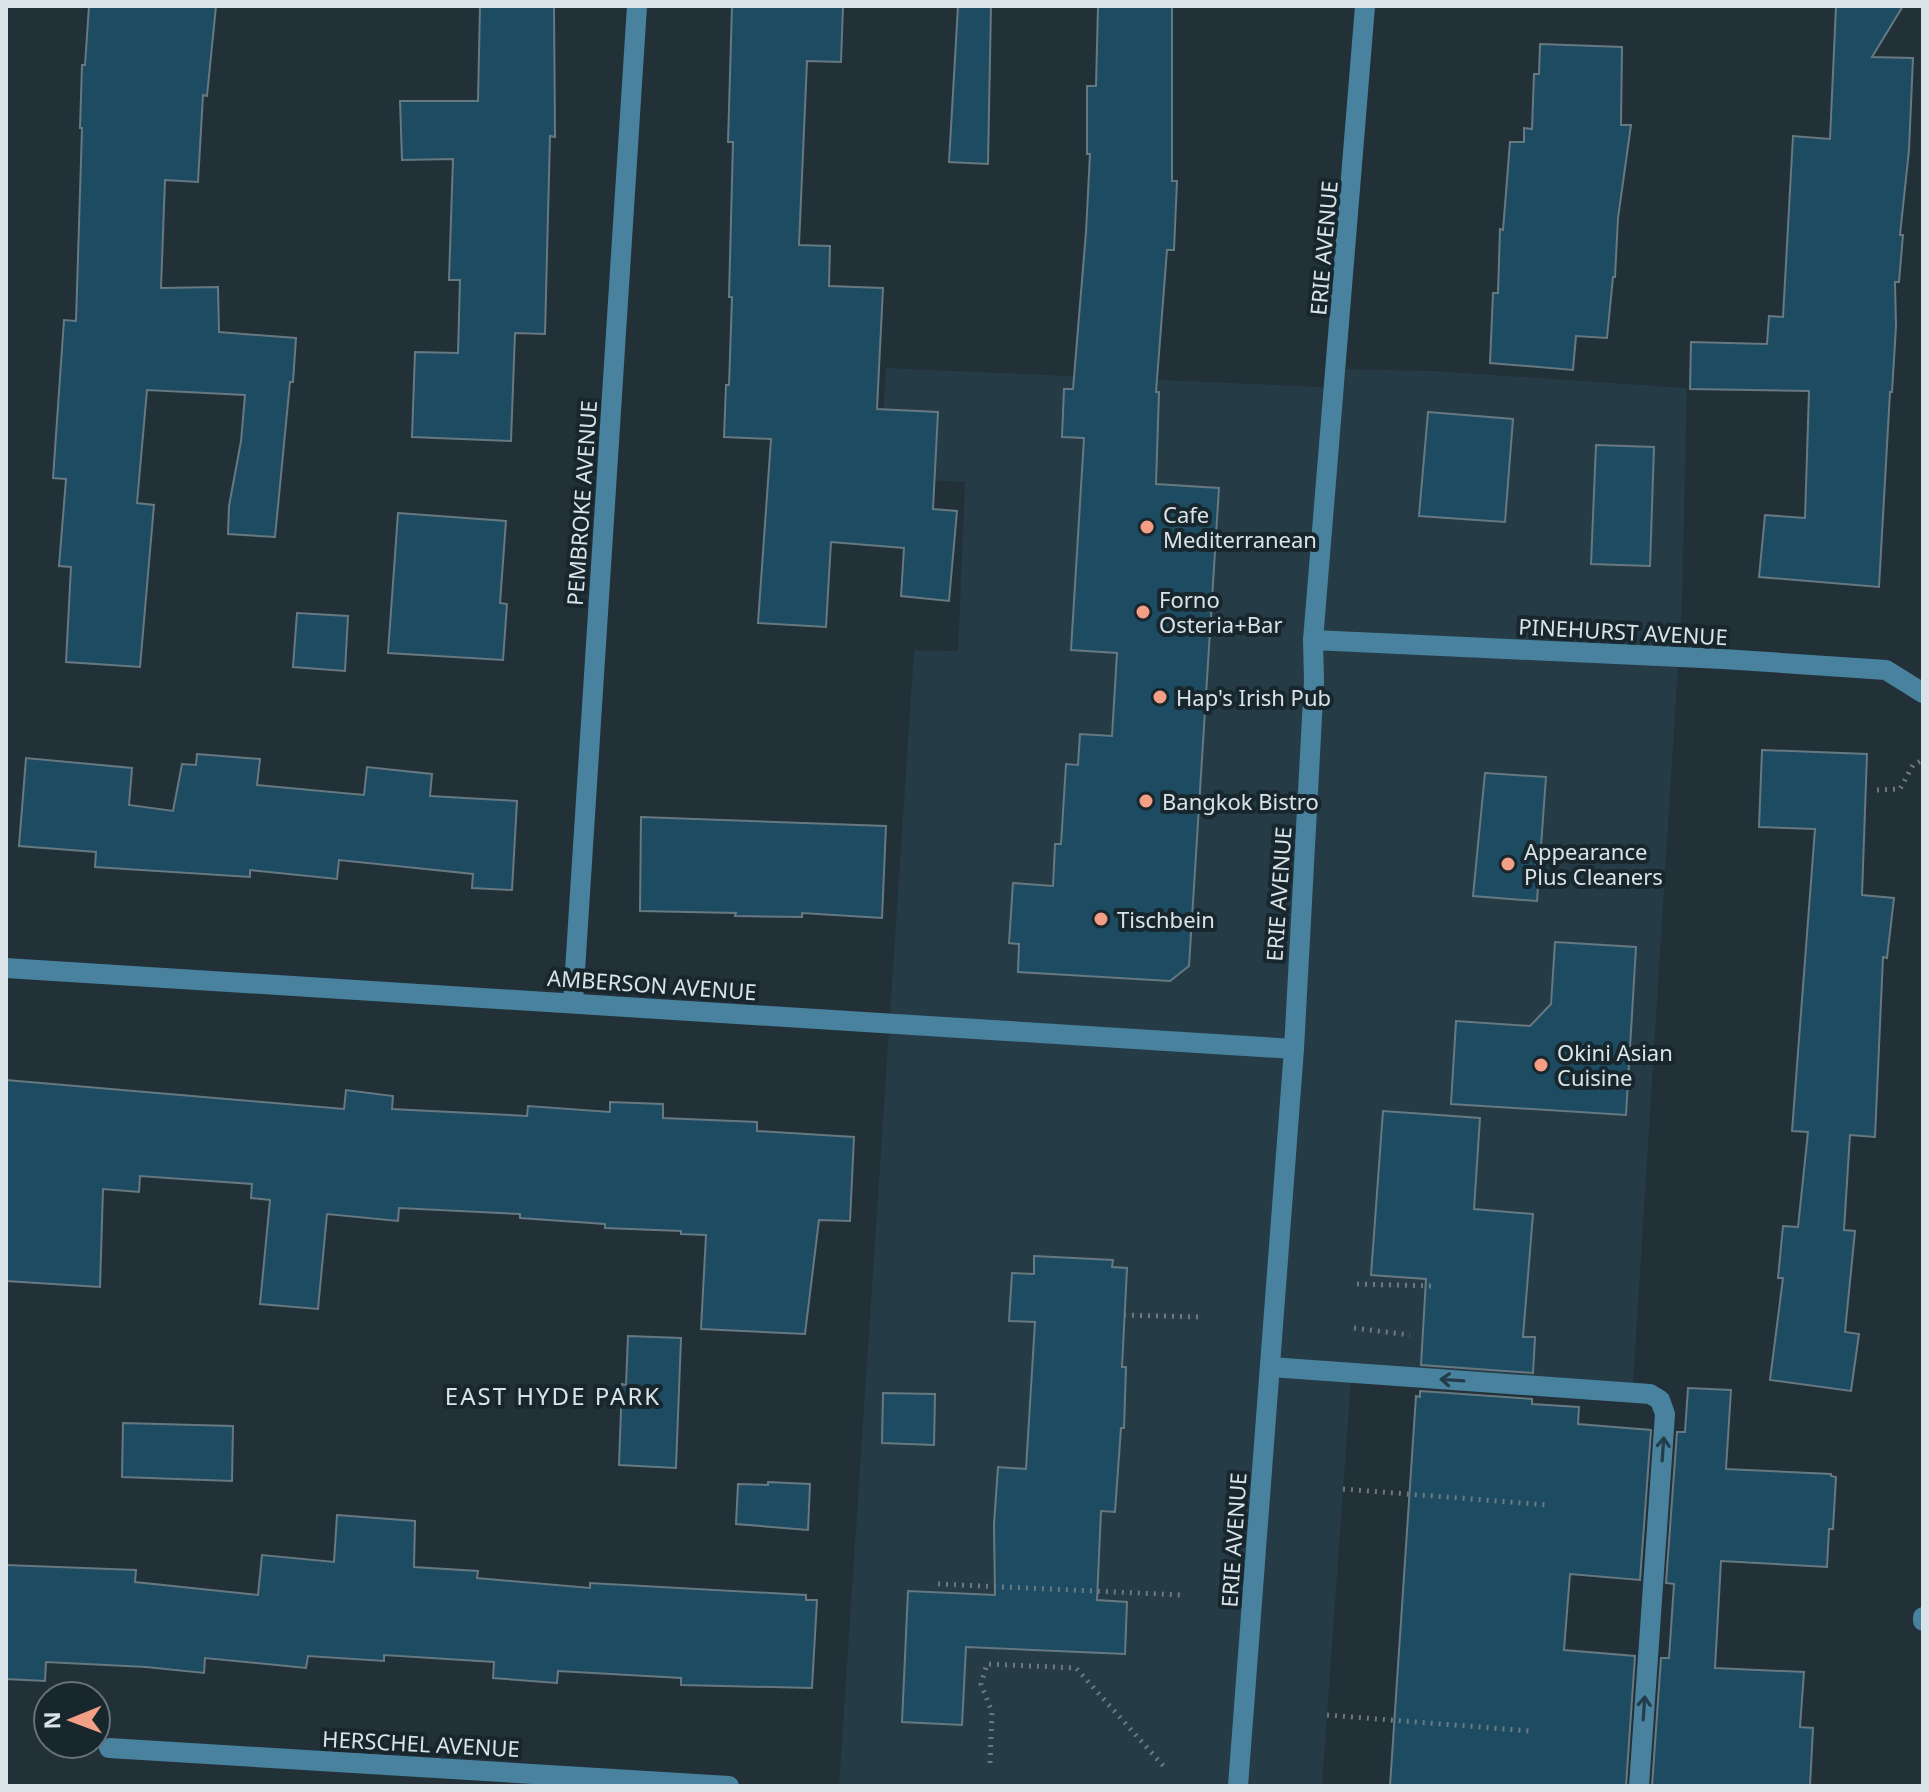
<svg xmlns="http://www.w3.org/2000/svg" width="1929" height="1792" font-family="'Noto Sans',sans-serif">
<rect width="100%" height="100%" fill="#223038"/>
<!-- built -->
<path fill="#253b46" d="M886,368L1344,388L1346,369L1434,371L1687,388L1682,602L1633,1385L1352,1365L1322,1786H839L914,650L958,651L965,482L879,478Z"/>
<!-- building -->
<g fill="#1d4c62" stroke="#687881" stroke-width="2">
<path d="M89,6H216L207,96L203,95L198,182L165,180L161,288L218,287L219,332L296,338L293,382H290L275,537L228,534L229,506L241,441L245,395L147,390L137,503L154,505L140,667L66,662L71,567L59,566L66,479L53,478L64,320L76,321L82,128H80L82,65H85Z"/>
<path d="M480,6H554L555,137L550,136L545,334L515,333L511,441L412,437L415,352L458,353L460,280H449L453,159L402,160L400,101H478Z"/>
<path d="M732,6H843L841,62L807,61L799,245L830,246L829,286L883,288L877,409L938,412L933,509L957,511L949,601L901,596L904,548L831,542L826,627L758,623L771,439L724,437L726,385H729L732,297H729L733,142H728Z"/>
<path d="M958,6H991L988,164L949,162Z"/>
<path d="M1098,6H1172V181H1177L1174,250H1167L1156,392H1159L1156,484L1219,488L1189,966L1170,981L1018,972L1019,944L1009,943L1013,883L1053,886L1055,844H1061L1066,764L1078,765L1080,734L1112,736L1117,653L1071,650L1084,438L1062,437L1064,389H1073L1086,232L1090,154H1087V86H1096Z"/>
<path d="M1836,6H1903L1872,57L1913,58L1909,150L1900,235H1903L1899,282H1895L1896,326L1892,392H1890L1879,587L1759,577L1765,515L1805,518L1809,391L1690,389L1691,342L1767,344L1769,316L1783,317L1793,136L1830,139Z"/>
<path d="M1540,44L1622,47L1621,125H1631L1618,218L1615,277H1613L1607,338L1576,336L1573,370L1490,363L1493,293H1498L1500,229L1503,230L1510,142H1524V128L1532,129L1534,74H1539Z"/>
<path d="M1428,412L1513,419L1505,522L1419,516Z"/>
<path d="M1596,445L1654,447L1650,566L1591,564Z"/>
<path d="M398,513L506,521L500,603L507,604L503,660L388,653Z"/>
<path d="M297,613L348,616L345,671L293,667Z"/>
<path d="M1762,750L1867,754L1862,895L1894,898L1887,958L1883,957L1875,1137L1850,1135L1844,1230L1855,1231L1845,1332L1859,1334L1851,1391L1770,1380L1783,1278H1778L1783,1226L1798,1227L1808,1132L1792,1131L1815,829L1759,827Z"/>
<path d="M197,754L260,759L257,785L364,795L367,767L432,774L430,796L517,801L512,890L472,888L473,874L339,860L337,879L250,870V877L95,867L96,852L19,846L26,758L132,768L129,805L173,811L182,764L196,765Z"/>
<path d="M1485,773L1546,777L1537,901L1473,896Z"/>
<path d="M641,817L886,826L882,918L802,913V917L735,916L736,913L640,911Z"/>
<path d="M1555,942L1636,947L1626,1115L1451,1104L1456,1021L1530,1026L1551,1004Z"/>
<path d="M6,1080L344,1109L346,1090L393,1096L392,1109L527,1116L528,1106L610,1112V1102L663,1104V1118L757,1122V1131L854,1137L850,1221L819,1220L805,1334L701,1329L706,1235L681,1234V1231L605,1228V1224L520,1218V1214L399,1208L398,1221L327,1214L318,1309L260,1304L270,1200L251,1198L252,1184L140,1176L139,1192L103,1189L100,1287L6,1281Z"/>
<path d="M1383,1111L1480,1118L1474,1209L1533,1214L1523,1337H1535L1533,1373L1421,1365L1426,1279L1371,1275Z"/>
<path d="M1034,1256L1113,1260L1112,1267L1127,1268L1122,1367H1126L1124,1428H1121L1115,1512L1101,1511L1097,1600L1127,1602L1125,1654L966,1647L962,1725L902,1722L908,1591L995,1595L994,1524L998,1467L1026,1469L1035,1322L1009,1321L1012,1273L1034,1274Z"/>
<path d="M628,1336L681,1338L676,1468L619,1465L622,1384L626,1385Z"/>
<path d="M1688,1388L1731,1390L1726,1469L1831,1474V1476L1836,1477L1833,1529H1829L1827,1567L1721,1561L1715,1668L1804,1672L1800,1727L1813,1728L1810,1786H1652L1661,1658H1669L1674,1584L1666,1583L1677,1432H1685Z"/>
<path d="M1420,1391L1532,1399V1404L1579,1407L1578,1424L1651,1430L1640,1580L1570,1574L1564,1650L1635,1656L1626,1786H1390L1416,1396L1420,1397Z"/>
<path d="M883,1393L935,1394L934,1445L882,1443Z"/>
<path d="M123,1423L233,1426L232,1481L122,1477Z"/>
<path d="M768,1482L810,1484L808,1530L736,1524L738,1484L768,1485Z"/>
<path d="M337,1515L415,1521L414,1567L478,1571L477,1578L590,1588V1583L806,1595V1600H817L812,1688L681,1685V1678L558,1671L557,1683L493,1678L494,1662L384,1655V1661L308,1656L306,1668L205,1658L204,1673L146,1667L46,1662L45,1681L6,1679V1565L136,1570L135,1582L258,1595L262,1555L334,1562Z"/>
</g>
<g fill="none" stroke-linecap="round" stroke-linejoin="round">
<!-- path -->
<g stroke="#6d7980" stroke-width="5" stroke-dasharray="2 6" stroke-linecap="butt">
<path d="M1877,790L1900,789L1913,765L1923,760"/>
<path d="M1357,1284L1432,1286"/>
<path d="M1124,1315L1201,1317"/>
<path d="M1354,1328L1410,1335"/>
<path d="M1343,1489L1548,1505"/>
<path d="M938,1584L1182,1595"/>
<path d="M1327,1715L1530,1731"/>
<path d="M990,1763L992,1712L981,1684L987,1664L1076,1668L1167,1770"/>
</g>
<!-- minor -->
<g stroke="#49829e" stroke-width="20">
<path d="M1313,640L1723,659L1886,670L1923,693"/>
<path d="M6,968L1294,1049"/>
<path d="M573,1002L637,6"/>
<path d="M1270,1367L1650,1394L1660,1400L1665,1414L1639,1786"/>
<path d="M1923,1617V1621"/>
<path d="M109,1748L729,1786"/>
<path d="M1238,1786L1294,1049L1314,681L1313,640L1365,6"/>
</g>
</g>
<!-- one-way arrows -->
<defs><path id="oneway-shaft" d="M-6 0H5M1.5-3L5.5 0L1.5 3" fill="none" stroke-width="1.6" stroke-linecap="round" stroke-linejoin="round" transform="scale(2)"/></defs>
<g stroke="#243d4a">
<use href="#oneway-shaft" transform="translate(1452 1380) rotate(-176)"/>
<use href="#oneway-shaft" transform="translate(1663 1449) rotate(-86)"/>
<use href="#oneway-shaft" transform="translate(1644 1708) rotate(-86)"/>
</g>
<!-- markers -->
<g fill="#f39f85" stroke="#18262e" stroke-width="3">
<circle cx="1147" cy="527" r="8"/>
<circle cx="1143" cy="612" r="8"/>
<circle cx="1160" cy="697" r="8"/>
<circle cx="1146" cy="801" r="8"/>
<circle cx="1508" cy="864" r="8"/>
<circle cx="1101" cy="919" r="8"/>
<circle cx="1541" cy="1065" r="8"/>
</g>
<g text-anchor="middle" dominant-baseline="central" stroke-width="8" stroke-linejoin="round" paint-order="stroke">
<!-- street labels -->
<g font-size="22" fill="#dae3e8" stroke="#18262e">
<text transform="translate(1323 248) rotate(-85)">ERIE AVENUE</text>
<text transform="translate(581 503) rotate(-86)">PEMBROKE AVENUE</text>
<text transform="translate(1623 631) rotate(3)">PINEHURST AVENUE</text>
<text transform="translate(1278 894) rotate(-86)">ERIE AVENUE</text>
<text transform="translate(652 984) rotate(4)">AMBERSON AVENUE</text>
<text transform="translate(1233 1540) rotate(-86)">ERIE AVENUE</text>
<text transform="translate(421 1743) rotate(3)">HERSCHEL AVENUE</text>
</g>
<!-- poi labels -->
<g font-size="22" fill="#dae3e8" stroke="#18262e" text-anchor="start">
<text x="1163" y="514">Cafe<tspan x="1163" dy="25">Mediterranean</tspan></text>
<text x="1159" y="599">Forno<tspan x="1159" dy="25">Osteria+Bar</tspan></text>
<text x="1176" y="697">Hap's Irish Pub</text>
<text x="1162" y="801">Bangkok Bistro</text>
<text x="1524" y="851">Appearance<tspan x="1524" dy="25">Plus Cleaners</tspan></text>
<text x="1117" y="919">Tischbein</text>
<text x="1557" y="1052">Okini Asian<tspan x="1557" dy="25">Cuisine</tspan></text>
</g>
<!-- neighbourhood labels -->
<g font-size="24" letter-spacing="2" fill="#dae3e8" stroke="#18262e">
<text x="553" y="1395">EAST HYDE PARK</text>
</g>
</g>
<!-- border -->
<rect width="1929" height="1792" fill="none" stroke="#dae3e8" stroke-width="16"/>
<!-- north arrow -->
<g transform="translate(72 1720) rotate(269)"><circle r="38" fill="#18262e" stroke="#667278" stroke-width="2"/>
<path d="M0-6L14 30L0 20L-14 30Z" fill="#f39f85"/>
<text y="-12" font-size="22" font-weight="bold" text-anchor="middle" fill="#dae3e8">N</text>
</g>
</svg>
